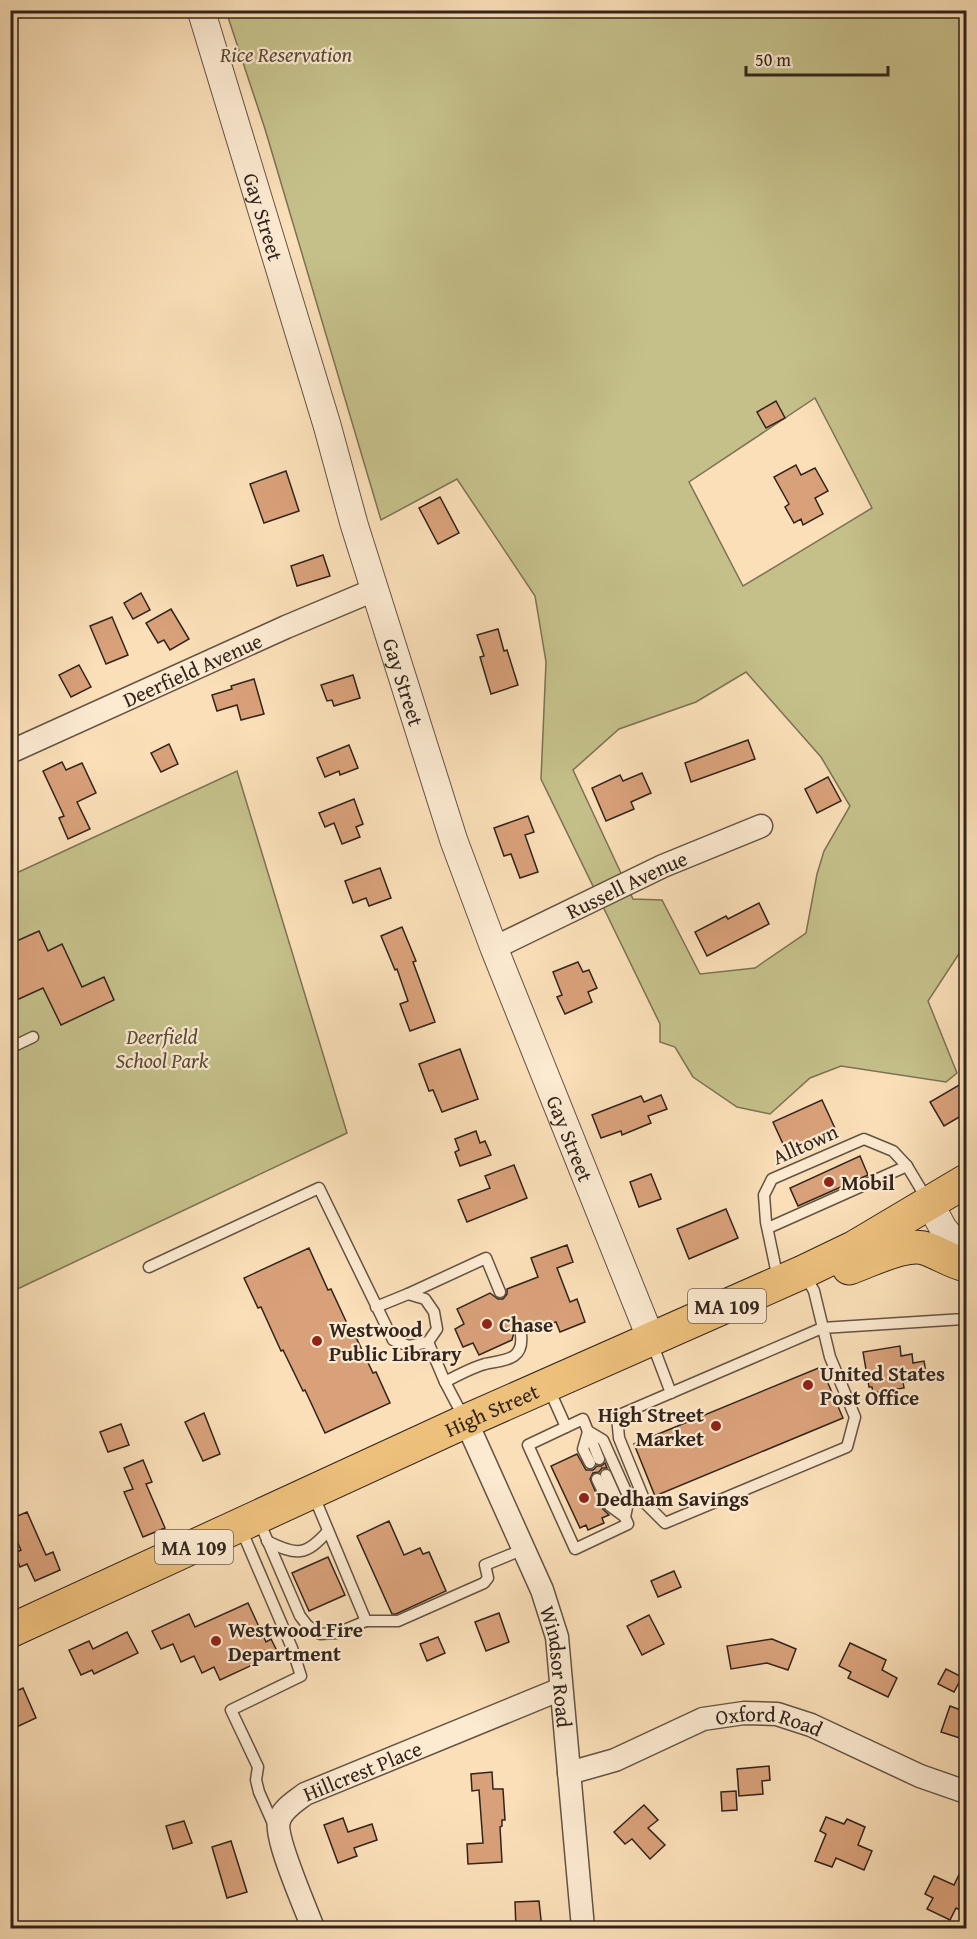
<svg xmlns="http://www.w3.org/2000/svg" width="977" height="1939" font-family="'Gentium Book Plus',serif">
<rect width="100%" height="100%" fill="#fadfb8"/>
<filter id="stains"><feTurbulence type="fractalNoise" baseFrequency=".00333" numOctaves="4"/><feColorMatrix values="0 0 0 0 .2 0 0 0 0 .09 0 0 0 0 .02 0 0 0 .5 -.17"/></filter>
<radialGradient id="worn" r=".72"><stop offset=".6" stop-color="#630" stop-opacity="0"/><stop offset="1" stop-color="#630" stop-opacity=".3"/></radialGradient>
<!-- green -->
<g fill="#c5c08a" stroke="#7c7253" stroke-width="1.5" fill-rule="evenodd">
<path d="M226,11H966V943L928,1001L957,1073L946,1082L841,1066L810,1078L770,1114L737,1107L693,1077L675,1047L660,1042V1024L541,779L546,662L535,596L457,479L381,520L265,129ZM815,398L872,508L743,586L689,482ZM746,672L821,757L850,806L824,851L817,874L806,933L755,968L700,974L662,900L633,899L573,770L619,729L696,702Z"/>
<path d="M237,771L347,1133L11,1292L10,876Z"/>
</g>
<!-- building -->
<g fill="#d9a17a" stroke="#32241c" stroke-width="1.5">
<path d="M776,401L785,418L766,428L757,412Z"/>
<path d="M796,465L801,475L815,468L828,491L815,498L823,514L803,525L801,519L794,523L785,507L789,504L774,477Z"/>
<path d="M286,471L299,511L264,523L250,484Z"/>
<path d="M440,497L459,533L438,544L419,508Z"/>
<path d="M323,555L330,576L297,586L291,566Z"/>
<path d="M141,593L150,610L133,619L124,603Z"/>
<path d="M171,609L189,639L170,650L164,640L158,643L146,623Z"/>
<path d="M112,617L128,655L106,664L90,626Z"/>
<path d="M498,629L504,651L507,650L518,685L491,694L480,657L484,656L477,635Z"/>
<path d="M79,665L91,687L71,697L59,675Z"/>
<path d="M353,675L360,698L334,706L332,700L327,701L321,685Z"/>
<path d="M254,679L264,714L241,720L237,705L217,711L212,695L232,689L231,686Z"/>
<path d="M748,740L755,759L691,782L685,763Z"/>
<path d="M169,744L178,764L161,772L151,753Z"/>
<path d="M349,745L358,768L340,775L339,771L325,777L317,758Z"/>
<path d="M62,762L66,770L82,763L96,793L77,802L90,829L68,839L59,818L64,816L43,771Z"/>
<path d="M642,773L651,793L631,802L634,809L606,821L592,788L620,775L623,781Z"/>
<path d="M828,777L841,801L817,813L805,789Z"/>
<path d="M354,799L363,824L356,827L360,837L342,844L334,823L325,827L319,813Z"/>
<path d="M528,816L534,832L525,835L538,872L520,878L511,854L504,856L494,828Z"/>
<path d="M380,868L391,898L369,906L366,898L353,903L345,881Z"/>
<path d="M759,903L769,924L707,956L695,932L726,916L728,919Z"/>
<path d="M402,927L416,961L413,962L435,1022L410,1031L400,1004L408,1001L397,969L395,970L381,936Z"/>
<path d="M39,931L48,951L62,944L82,987L104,977L114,1000L61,1025L43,988L10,1003V944Z"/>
<path d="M578,962L583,972L589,970L597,988L588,992L592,1002L565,1014L557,997L562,995L553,972Z"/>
<path d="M460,1049L478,1099L442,1112L433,1090L429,1091L419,1064Z"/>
<path d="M966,1081V1113L944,1126L930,1102Z"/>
<path d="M661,1095L667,1109L648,1116L651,1123L622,1135L621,1131L601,1138L592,1115L641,1096L644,1102Z"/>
<path d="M822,1100L838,1135L789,1157L773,1122Z"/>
<path d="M476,1131L480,1143L485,1141L491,1155L460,1166L455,1152L459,1150L455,1139Z"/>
<path d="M860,1156L868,1175L798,1206L790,1188Z"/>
<path d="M514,1165L527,1198L467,1222L458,1200L490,1188L485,1176Z"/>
<path d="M651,1174L661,1199L639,1207L630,1182Z"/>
<path d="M726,1209L738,1238L689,1259L677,1229Z"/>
<path d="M567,1245L573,1262L557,1268L570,1302L577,1299L585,1322L560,1332L556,1322L547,1325L546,1323L528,1332L524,1328H518L514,1332L512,1340L479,1355L473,1343L463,1347L455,1329L464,1324L457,1309L490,1293L498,1299H503L507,1294V1289L538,1277L531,1258Z"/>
<path d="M309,1248L328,1290L331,1289L351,1332L353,1331L373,1373L376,1372L390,1403L325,1433L305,1390L303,1391L283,1350L281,1351L261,1307L258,1308L244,1278Z"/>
<path d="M900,1346L901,1356L912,1354L913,1363L924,1361L927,1378L903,1382L904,1388L873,1393L872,1387H869L863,1352Z"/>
<path d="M821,1367L843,1418L655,1496L634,1444Z"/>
<path d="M204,1413L220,1454L203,1461L185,1422Z"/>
<path d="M121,1424L129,1445L108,1452L100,1432Z"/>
<path d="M577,1454L586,1470H593L597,1466H601L605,1463L607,1468H602L599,1472L593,1473L590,1479L603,1509L609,1515L602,1518L604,1523L588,1530L586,1525L580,1528L551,1466Z"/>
<path d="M143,1460L152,1482L146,1484L165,1528L143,1537L124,1492L133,1489L124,1468Z"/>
<path d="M27,1512L46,1555L53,1552L60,1570L35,1581L27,1564L20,1567L14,1553L21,1550L10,1526V1519Z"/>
<path d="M389,1521L404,1555L420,1548L423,1554L429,1552L446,1591L396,1614H392L357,1536Z"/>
<path d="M328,1557L345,1595L309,1611L292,1573Z"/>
<path d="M674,1571L681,1587L658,1597L651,1581Z"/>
<path d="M248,1603L266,1642L271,1639L278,1653L220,1680L214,1667L202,1673L194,1656L181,1662L173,1644L161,1649L152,1631L189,1614L195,1627Z"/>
<path d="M499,1613L509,1642L486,1651L475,1622Z"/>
<path d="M649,1615L664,1644L642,1655L627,1626Z"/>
<path d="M127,1632L138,1653L94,1674L92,1670L81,1675L69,1650L89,1641L93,1649Z"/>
<path d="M438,1637L445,1653L427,1661L420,1644Z"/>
<path d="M772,1639L796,1649L788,1670L767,1663L731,1669L727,1646Z"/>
<path d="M850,1643L886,1660L882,1670L897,1678L888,1697L848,1678L851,1672L839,1666Z"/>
<path d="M946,1669L962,1677L954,1692L938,1684Z"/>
<path d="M23,1688L36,1718L10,1730V1694Z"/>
<path d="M950,1706L966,1712V1740L941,1732Z"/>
<path d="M769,1766L770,1780L762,1781L763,1794L739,1796L737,1769Z"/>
<path d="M492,1772L493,1789H503L505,1820H502V1826L500,1827L502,1862L468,1864L467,1844L483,1843L479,1790L472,1791L471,1774Z"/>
<path d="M736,1791L737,1810L722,1811L721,1792Z"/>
<path d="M644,1805L658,1820L648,1828L665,1845L650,1859L632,1839L625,1844L614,1832Z"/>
<path d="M826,1817L844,1824L847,1819L865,1827L858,1845L872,1851L864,1870L836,1858L832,1867L815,1861L826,1834L820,1831Z"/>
<path d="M343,1818L348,1832L372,1824L377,1840L354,1848L357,1856L338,1863L324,1825Z"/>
<path d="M184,1821L192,1843L173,1849L166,1826Z"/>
<path d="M231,1841L247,1892L227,1898L212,1847Z"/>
<path d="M966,1860V1913L956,1908L950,1920L927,1909L933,1898L925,1894L934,1876L954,1885Z"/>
<path d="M539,1901L542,1929H516L515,1902Z"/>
</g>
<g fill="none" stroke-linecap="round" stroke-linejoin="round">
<defs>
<g id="service">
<path d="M10,1048L33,1037"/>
<path d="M768,1228L907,1166"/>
<path d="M149,1267L319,1188L393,1340L409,1346L428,1342L437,1329L434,1312L425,1299L408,1294L376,1307"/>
<path d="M805,1275L814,1291L830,1357L855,1417L847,1447L665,1523L646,1504L619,1438L617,1416L822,1328L964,1319L966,1309"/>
<path d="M778,1279L766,1222L764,1195L772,1179L864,1139L893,1151L907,1166L928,1201"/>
<path d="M408,1294L486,1258L500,1292"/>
<path d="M428,1342L445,1382L464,1418"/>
<path d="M652,1343L671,1393"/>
<path d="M445,1382C458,1375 471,1368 485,1364C503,1360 524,1361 521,1335"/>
<path d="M549,1389L566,1427"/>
<path d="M588,1431L603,1440L629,1498L625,1517"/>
<path d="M588,1432L583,1449L590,1463"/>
<path d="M599,1459L583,1419L528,1445L575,1549L628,1524L606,1475"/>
<path d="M597,1479L610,1506L625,1517"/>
<path d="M313,1494L366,1621"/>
<path d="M259,1521L300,1616L307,1625L320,1634L337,1633L366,1621H398L484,1583L488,1578L485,1565L524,1549"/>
<path d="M241,1529L292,1648L301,1676L231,1710L258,1767L256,1780L259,1792L275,1828"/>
<path d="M267,1541C297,1556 306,1556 328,1531"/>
</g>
<g id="minor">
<path id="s1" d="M10,752L286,627L374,590"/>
<path id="s2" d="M494,948L663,866L761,826"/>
<path id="s3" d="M466,1421L542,1590L557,1637L583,1928"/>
<path id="s4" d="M569,1773L615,1760L703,1719L744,1713L777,1714L811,1725L920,1776L966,1792"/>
<path id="s5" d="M313,1928C306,1909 274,1837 279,1821C282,1809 296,1801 305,1794L561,1689"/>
</g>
<g id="tertiary">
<path id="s6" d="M201,10L327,425L354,524L454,841L494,948L651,1339"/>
<path d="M930,1204L943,1228L966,1256"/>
</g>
<g id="primary">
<path d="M849,1268C869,1261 907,1241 927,1249C941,1254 952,1262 966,1265"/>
<path id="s7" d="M10,1631L466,1421L803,1272L855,1247L966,1181"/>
</g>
</defs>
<!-- service casing -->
<use href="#service" stroke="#645343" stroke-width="13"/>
<!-- minor casing -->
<use href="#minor" stroke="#645343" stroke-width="25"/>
<!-- tertiary casing -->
<use href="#tertiary" stroke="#645343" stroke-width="29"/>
<!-- primary casing -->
<use href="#primary" stroke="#32241c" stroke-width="35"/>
<!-- service -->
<use href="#service" stroke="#fcead1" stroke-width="10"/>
<!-- minor -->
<use href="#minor" stroke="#fcead1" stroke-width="22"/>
<!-- tertiary -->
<use href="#tertiary" stroke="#fcead1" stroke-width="27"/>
<!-- primary -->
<use href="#primary" stroke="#edc07c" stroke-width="33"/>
</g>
<!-- markers -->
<g fill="#8f2418" stroke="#fcead1" stroke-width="2">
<circle cx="829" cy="1182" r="6"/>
<circle cx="487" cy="1324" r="6"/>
<circle cx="317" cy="1341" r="6"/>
<circle cx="808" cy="1385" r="6"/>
<circle cx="716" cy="1426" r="6"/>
<circle cx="584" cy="1498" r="6"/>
<circle cx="216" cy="1641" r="6"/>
</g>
<g text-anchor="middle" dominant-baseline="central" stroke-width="4.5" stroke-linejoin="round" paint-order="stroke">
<!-- shield labels -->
<g fill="#fcead1" stroke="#6f5f52" stroke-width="1.5">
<rect x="688" y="1289" width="78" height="34" rx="4.5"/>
<rect x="155" y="1530" width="78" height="34" rx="4.5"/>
</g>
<g font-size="20" font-weight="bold" fill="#32241c">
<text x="727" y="1306">MA 109</text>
<text x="194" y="1547">MA 109</text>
</g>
<!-- park labels -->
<g font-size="21" font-style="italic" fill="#574b38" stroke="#fcead1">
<text x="286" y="54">Rice Reservation</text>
<text x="162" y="1036">Deerfield<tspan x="162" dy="24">School Park</tspan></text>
</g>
<!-- street labels -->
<g font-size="21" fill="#32241c" stroke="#fcead1">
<text stroke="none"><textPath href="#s6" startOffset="216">Gay Street</textPath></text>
<text stroke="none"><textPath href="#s1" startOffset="200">Deerfield Avenue</textPath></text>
<text stroke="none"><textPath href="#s6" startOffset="702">Gay Street</textPath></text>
<text stroke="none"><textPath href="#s2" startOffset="147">Russell Avenue</textPath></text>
<text stroke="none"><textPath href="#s6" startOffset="1188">Gay Street</textPath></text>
<text transform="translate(805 1144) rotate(-24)">Alltown</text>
<text stroke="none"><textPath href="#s7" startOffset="530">High Street</textPath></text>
<text stroke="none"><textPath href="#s3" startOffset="264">Windsor Road</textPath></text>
<text stroke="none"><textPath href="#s4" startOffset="212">Oxford Road</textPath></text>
<text stroke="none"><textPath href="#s5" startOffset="213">Hillcrest Place</textPath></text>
</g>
<!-- poi labels -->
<g font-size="21" font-weight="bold" fill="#32241c" stroke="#fcead1" text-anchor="start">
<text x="841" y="1182">Mobil</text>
<text x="499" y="1324">Chase</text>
<text x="329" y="1329">Westwood<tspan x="329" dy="24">Public Library</tspan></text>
<text x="820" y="1373">United States<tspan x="820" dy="24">Post Office</tspan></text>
<text x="704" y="1414" text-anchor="end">High Street<tspan x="704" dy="24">Market</tspan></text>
<text x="596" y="1498">Dedham Savings</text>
<text x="228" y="1629">Westwood Fire<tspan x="228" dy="24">Department</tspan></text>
</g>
</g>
<!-- margin -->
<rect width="977" height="1939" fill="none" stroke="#fadfb8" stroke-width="36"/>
<rect x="12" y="12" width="953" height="1915" fill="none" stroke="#32241c" stroke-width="3"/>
<rect x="18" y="18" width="941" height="1903" fill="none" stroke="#32241c" stroke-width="1.5"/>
<!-- scale -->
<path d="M746 66v9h142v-9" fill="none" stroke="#32241c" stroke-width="3"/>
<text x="755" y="66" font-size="18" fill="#32241c" stroke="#fcead1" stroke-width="4.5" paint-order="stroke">50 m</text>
<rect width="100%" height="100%" filter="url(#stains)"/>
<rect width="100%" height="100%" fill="url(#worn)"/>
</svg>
